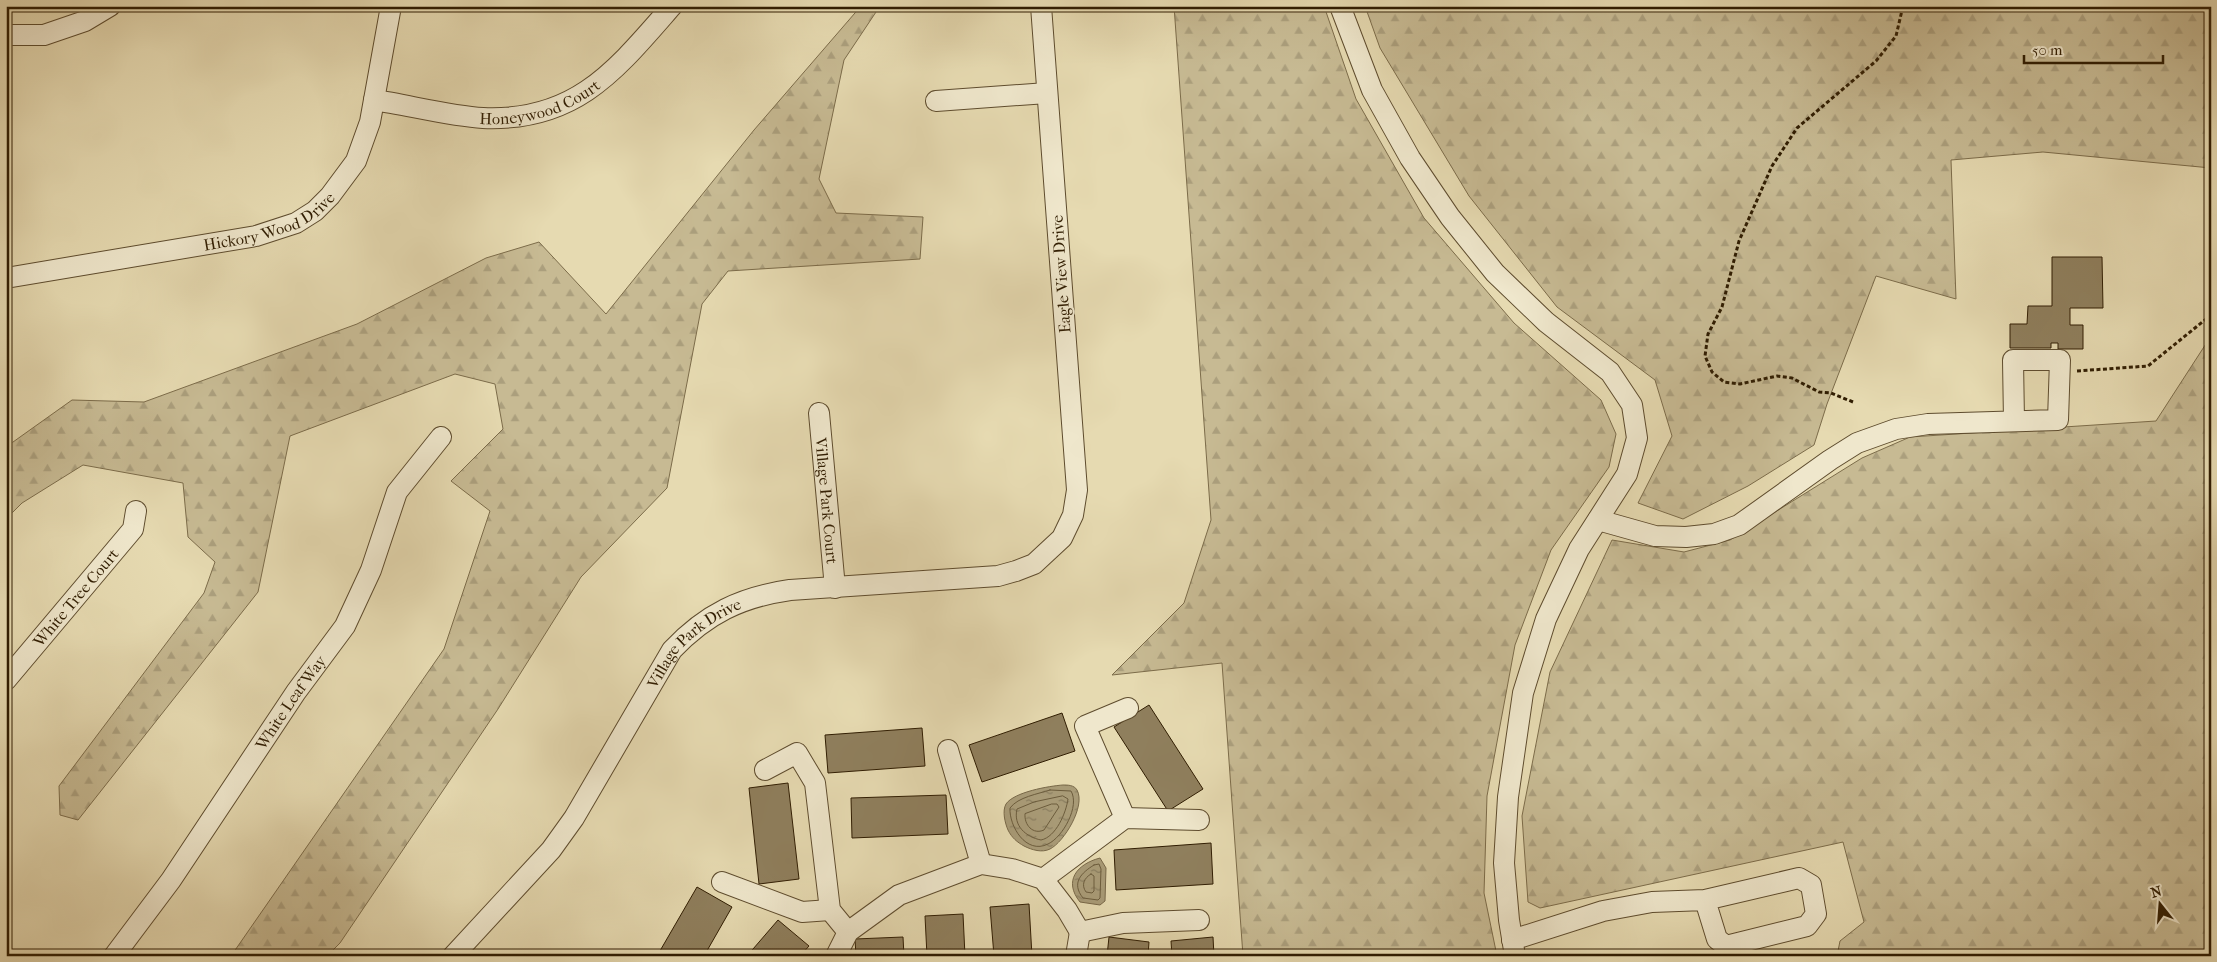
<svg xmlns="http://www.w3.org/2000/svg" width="2217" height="962" font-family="'IM FELL French Canon',serif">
<defs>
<pattern id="forest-firs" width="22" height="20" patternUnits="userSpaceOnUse" patternTransform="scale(1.25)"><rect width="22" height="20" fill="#c7ba93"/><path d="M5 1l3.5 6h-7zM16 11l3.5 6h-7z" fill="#ab9f7d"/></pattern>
<pattern id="water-ripples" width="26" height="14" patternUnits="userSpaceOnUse" patternTransform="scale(1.25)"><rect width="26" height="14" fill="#a89a76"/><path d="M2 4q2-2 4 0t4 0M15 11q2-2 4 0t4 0" fill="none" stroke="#897d5f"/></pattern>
</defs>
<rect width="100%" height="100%" fill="#e6dab1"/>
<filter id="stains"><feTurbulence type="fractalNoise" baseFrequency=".004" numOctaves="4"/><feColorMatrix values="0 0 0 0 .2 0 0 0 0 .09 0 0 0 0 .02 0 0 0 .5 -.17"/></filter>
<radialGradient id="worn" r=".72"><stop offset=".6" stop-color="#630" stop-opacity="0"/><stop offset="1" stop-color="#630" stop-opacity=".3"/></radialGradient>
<!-- forest -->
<g fill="url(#forest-firs)" stroke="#7c6c4a">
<path d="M861,6H880L844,60L819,179L836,213L923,217L920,259L728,271L702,304L667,488L581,577L498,709L340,943L327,956H231L444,649L490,511L451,481L503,429L495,384L455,374L290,436L258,592L78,820L60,815L59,786L204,593L215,562L188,537L183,483L83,465L22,503L6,519V447L72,400L144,402L357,324L486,258L539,242L606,314L754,130Z"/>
<path d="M1174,6H1324L1356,99L1424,218L1514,323L1601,400L1616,434L1609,467L1551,550L1515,645L1487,796L1484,893L1497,956H1243L1222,663L1112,675L1184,603L1211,520Z"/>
<path d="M1365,6H2211V168L2043,152L1951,160L1956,299L1876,276L1827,404L1814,445L1748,486L1683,519L1638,503L1672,436L1655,380L1557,307L1469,196L1380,48Z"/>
<path d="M2211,336V956H1837L1840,941L1864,922L1843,842L1540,908L1528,902L1522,816L1550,672L1612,540L1684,552L1730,540L1862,458L1910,437L2156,421Z"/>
</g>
<!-- water -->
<g fill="url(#water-ripples)" stroke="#786848">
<path d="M1063,785C1068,785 1074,785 1077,790C1086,806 1064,842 1050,849C1042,853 1032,850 1024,846C1017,842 1012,838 1008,830C1005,823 1002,811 1006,804C1014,792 1049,786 1063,785Z"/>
<path d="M1100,858L1106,868L1105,901L1100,905L1080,902C1063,881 1077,864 1100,858Z"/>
</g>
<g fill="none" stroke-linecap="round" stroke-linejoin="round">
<!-- shore -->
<g stroke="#6c5c3c" stroke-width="1">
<path d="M1050,790L1071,791C1080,806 1063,837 1048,844C1026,855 1009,826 1010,808C1018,797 1038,794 1050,790Z"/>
<path d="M1063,796L1068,799C1066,813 1056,837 1041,840C1026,837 1013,826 1017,809L1034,802Z"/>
<path d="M1052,804H1057L1059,807L1044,830C1033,835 1024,825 1025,814Z"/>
<path d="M1094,865L1099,864L1101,869L1100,898L1098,900L1083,898C1071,883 1081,873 1094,865Z"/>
<path d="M1091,874L1094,876V891L1092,893L1086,892C1081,885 1084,878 1091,874Z"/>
</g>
</g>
<!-- building -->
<g fill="#8f7f5d" stroke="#301d02">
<path d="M2052,257H2102L2103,308H2070V325H2083V349H2058V343H2051V348H2010V324H2027L2028,306H2052Z"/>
<path d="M1149,705L1203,789L1168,811L1114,727Z"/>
<path d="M1062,713L1075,751L982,782L969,745Z"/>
<path d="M922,728L925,766L828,773L825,735Z"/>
<path d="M788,783L799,879L759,884L749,788Z"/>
<path d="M946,795L948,834L852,838L851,798Z"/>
<path d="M1211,843L1213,884L1116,890L1114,850Z"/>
<path d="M697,887L732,907L704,956H657Z"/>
<path d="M1029,904L1032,956H994L990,907Z"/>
<path d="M963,914L965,956H927L925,916Z"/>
<path d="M778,920L809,946L800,956H747Z"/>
<path d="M903,937L904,956H856L855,939Z"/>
<path d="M1109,937L1149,942L1148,956H1107Z"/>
<path d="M1213,937L1214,956H1172L1171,941Z"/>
</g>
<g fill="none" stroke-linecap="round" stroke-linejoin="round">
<defs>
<g id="minor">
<path d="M1340,6L1372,90L1410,158L1450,217L1495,273L1546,322L1610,372L1632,405L1637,438L1627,474L1579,549L1546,619L1523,693L1508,797L1504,863L1509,920L1515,956"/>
<path d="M6,35H44L85,21L110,6"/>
<path id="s1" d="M374,100C408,105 450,116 483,118C576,122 616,70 672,6"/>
<path d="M936,101L1047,93"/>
<path id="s2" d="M6,278L256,236L296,223L315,211L330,196L356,161L370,122L391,6"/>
<path id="s3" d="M819,413L835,588"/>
<path d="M1598,520L1655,536L1686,537L1714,534L1739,525L1830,460L1857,443L1896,429L1928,424L2058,420L2060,360H2013L2014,421"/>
<path id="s4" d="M6,680L133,529L136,511"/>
<path d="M948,750L981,864"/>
<path d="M765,770L797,753L815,783L830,910L848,932"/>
<path d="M1125,818L1085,726L1128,708"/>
<path d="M1043,879L1125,818L1199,820"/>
<path d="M722,882L802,912L830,910"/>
<path d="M1080,932L1123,923L1199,920"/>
<path d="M1512,940L1603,911L1652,902L1705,900L1799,878L1811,885L1816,914L1807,926L1726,946L1717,939L1705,900"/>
<path id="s5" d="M114,956L171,880L296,692L345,626L371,570L397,492L441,437"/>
<path id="s6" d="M453,956L551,850L574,818L672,650C706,614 741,597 790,590L998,576L1016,571L1034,564L1062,538L1073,515L1077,490L1041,6"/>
<path d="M836,956L848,932L899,895L981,864L1012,869L1043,879L1067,910L1080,932"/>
<path d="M1076,956L1080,932"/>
</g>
</defs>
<!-- minor casing -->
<use href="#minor" stroke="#5e4c2e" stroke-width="22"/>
<!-- path -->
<g stroke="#301d02" stroke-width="3" stroke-dasharray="4 2.5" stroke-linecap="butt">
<path d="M2077,371L2148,366L2211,315"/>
<path d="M1853,402L1831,393L1819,392L1792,378L1777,376L1740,384L1724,382L1712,372L1705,356L1708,334L1722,307L1739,241L1772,166L1797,128L1876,61L1896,36L1903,6"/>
</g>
<!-- minor -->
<use href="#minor" stroke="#efe7cc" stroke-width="20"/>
</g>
<g text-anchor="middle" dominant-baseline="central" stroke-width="4" stroke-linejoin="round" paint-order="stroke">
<!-- street labels -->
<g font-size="16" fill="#301d02" stroke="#efe7cc">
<text stroke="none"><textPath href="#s1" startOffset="170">Honeywood Court</textPath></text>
<text stroke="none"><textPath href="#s2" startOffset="271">Hickory Wood Drive</textPath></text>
<text transform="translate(1061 274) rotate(-94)">Eagle View Drive</text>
<text stroke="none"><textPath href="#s3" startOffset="88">Village Park Court</textPath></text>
<text stroke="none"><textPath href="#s4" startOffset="108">White Tree Court</textPath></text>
<text stroke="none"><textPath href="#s6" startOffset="399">Village Park Drive</textPath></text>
<text stroke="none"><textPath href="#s5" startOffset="309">White Leaf Way</textPath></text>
</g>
</g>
<!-- margin -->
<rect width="2217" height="962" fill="none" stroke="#e6dab1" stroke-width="25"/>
<rect x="8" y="8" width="2202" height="947" fill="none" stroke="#301d02" stroke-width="2.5"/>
<rect x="12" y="12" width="2192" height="937" fill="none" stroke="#301d02"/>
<!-- north arrow -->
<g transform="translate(2160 904) rotate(343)" stroke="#efe7cc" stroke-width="4" paint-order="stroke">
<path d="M0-4L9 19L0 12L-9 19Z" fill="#301d02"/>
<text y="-8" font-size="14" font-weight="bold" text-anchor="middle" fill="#301d02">N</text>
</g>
<!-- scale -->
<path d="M2024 55v8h139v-8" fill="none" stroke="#301d02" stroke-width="2.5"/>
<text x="2032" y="55" font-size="15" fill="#301d02" stroke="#efe7cc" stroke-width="4" paint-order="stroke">50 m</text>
<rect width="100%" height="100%" filter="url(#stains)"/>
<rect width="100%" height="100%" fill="url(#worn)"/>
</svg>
